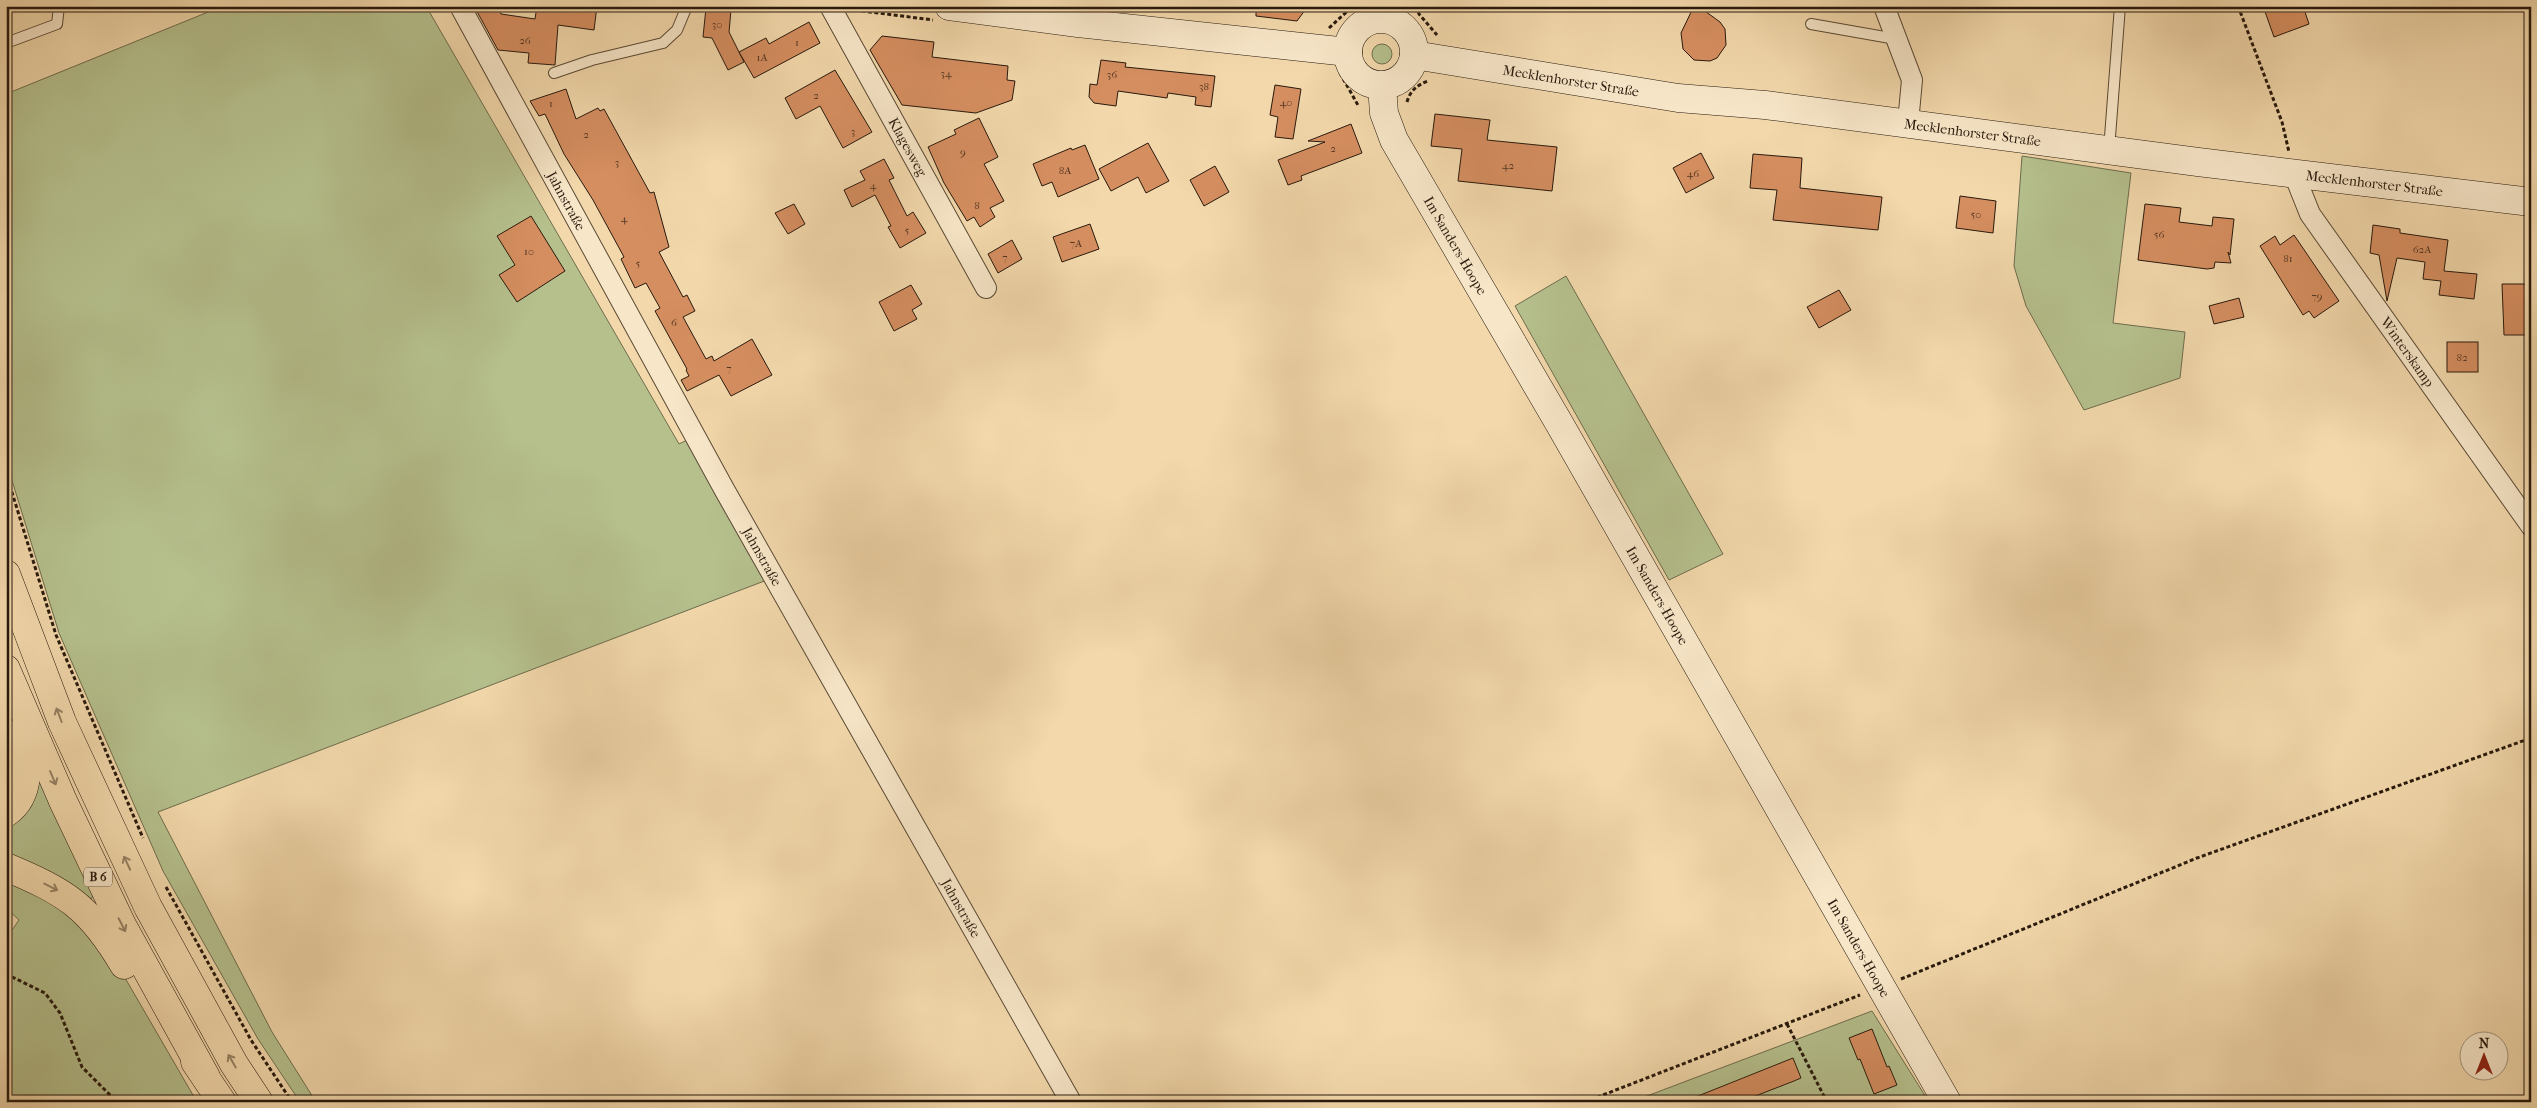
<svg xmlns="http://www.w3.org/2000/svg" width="2537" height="1108" font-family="'IM FELL French Canon',serif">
<rect width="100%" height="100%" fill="#f2d8ab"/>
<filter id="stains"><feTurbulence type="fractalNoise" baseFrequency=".004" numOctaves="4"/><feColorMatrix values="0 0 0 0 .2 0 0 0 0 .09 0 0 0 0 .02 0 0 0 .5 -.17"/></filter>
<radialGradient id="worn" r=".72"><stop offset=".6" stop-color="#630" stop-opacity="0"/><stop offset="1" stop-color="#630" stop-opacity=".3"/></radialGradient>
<!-- green -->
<g fill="#b5c08d" stroke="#6e6c4d">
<path d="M223,6H426L679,444L687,440L767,580L158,812L272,1032L316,1102H300L258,1039L163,871L59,633L6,461V94Z"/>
<circle cx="1382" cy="54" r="10"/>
<path d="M2022,156L2131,173L2113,323L2185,332L2180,378L2084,410L2026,306L2014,266Z"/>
<path d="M1566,276L1723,554L1669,580L1515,306Z"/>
<path d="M34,764L94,895L91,899L60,879L6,854V823Z"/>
<path d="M6,875L49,894L121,971L197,1102H6V939L19,920L6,908Z"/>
<path d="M1872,1011L1929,1102H1631Z"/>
</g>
<!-- building -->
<g fill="#d58e60" stroke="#28190d">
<path d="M474,6H497L501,14L535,19L537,6H597L594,30L558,25L555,65L528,63L529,53L498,50Z"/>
<path d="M1256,6H1308L1297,21L1256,16Z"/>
<path d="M1694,6H1698L1720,22L1725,29L1726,45L1717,58L1710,61L1694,60L1683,49L1681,33Z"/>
<path d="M2263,6H2303L2309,24L2274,37Z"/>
<path d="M706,8L731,10L729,32L744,62L728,70L712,38L703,37Z"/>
<path d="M809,22L820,43L754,78L739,52L766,38L769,44Z"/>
<path d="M882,36L934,42L932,57L1008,66L1007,80L1015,81L1012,100L976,113L902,105L870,50Z"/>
<path d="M1101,60L1126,63L1125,67L1215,76L1211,107L1195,105L1196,97L1168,93L1167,98L1118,91L1116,106L1094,103L1089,97L1090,84L1097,85Z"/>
<path d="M835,70L872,132L843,148L820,106L796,119L785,98Z"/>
<path d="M1275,85L1301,89L1293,139L1275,137L1278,117L1270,115Z"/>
<path d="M566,89L576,119L598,108L600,111L604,109L650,193L654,192L669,247L659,252L683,297L687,295L695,311L683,317L706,359L712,356L714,361L752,339L772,375L731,396L719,375L687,391L681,380L689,376L686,370L687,369L655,311L660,308L646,283L635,288L621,259L624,257L593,200L564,154L545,114L539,116L530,101Z"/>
<path d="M1435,114L1490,120L1487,140L1557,147L1552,191L1458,181L1462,149L1431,146Z"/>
<path d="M979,118L998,157L984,164L1004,201L990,208L995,217L980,227L974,217L967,221L944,183L928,147L956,134L954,130Z"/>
<path d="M1351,124L1362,153L1301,176L1302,180L1288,185L1278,160L1325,142L1308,141Z"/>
<path d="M1148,143L1169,181L1146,193L1138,177L1111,191L1099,169Z"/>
<path d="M1085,145L1099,179L1058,197L1052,182L1042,186L1033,164L1071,148L1072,150Z"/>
<path d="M1701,153L1714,178L1686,193L1673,168Z"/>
<path d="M1753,154L1802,158L1800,188L1882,197L1878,230L1773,220L1777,190L1750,188Z"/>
<path d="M884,159L894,178L889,180L907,216L913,212L926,233L900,248L888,227L891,226L875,195L852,207L844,190L865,180L860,171Z"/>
<path d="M1215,166L1229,192L1204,206L1190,180Z"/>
<path d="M1960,196L1996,201L1993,233L1956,228Z"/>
<path d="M794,204L805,224L788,234L775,213Z"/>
<path d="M2145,204L2181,208L2179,222L2212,226L2213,217L2234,219L2230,255L2228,252L2231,263L2215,262L2214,268L2207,269L2138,260Z"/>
<path d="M531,216L565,271L517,302L499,275L515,265L497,236Z"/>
<path d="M1090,224L1099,249L1062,262L1053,237Z"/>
<path d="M2373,225L2400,229V233L2448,240L2444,271L2477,274L2474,299L2439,295L2441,281L2423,279L2425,262L2397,258L2387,301L2379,255L2370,253Z"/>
<path d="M2294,235L2339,301L2314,318L2309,311L2303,315L2260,246L2275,236L2280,245Z"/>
<path d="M1012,240L1022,259L998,273L988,254Z"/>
<path d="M2502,284H2531V335H2504Z"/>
<path d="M911,285L922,304L912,310L917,319L894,331L879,302Z"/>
<path d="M1839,290L1851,310L1819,328L1807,307Z"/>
<path d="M2239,298L2244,317L2214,324L2209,306Z"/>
<rect x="2447" y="342" width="31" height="30"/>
<path d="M1872,1029L1887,1067L1889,1066L1897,1085L1874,1094L1860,1059L1858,1060L1849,1038Z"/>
<path d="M1793,1058L1801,1078L1794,1081L1740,1102H1683Z"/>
</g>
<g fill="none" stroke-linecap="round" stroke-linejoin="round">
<defs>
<g id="lane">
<path d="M1811,24L1896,39"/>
<path d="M6,43L57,24L59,6"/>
<path d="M554,73L592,60L663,43L677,30L687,6"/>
<path d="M2109,150L2120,6"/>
</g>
<g id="street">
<path id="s1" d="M460,6L724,489L1071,1102"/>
<path id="s2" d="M830,6L986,288"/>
<path d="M1884,6L1912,80L1908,123"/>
<path id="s3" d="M2294,174L2310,214L2531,526"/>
</g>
<g id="secondary">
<path d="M949,6L1078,23L1348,52"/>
<circle cx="1381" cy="52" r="33"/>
<path id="s4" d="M1414,55L1678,98L1765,105L2198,162L2531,202"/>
<path id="s5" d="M1382,86L1384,113L1394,140L1559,423L1947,1102"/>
</g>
<g id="highway">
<path d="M6,574L62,722L148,907L234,1064L259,1102"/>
<path d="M6,669L63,801L122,925L206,1077"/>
<path d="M6,813C33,794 27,760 21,732"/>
<path d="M6,867C66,892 90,907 124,965"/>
<path d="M195,1062L222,1102"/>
</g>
</defs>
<!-- lane casing -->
<use href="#lane" stroke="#5a4934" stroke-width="12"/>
<!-- street casing -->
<use href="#street" stroke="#5a4934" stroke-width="22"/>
<!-- secondary casing -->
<use href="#secondary" stroke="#28190d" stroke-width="29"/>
<!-- highway casing -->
<use href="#highway" stroke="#28190d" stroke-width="29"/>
<!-- path -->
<g stroke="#28190d" stroke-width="3" stroke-dasharray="4 2.5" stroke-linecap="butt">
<path d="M1416,6L1419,14L1437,35"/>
<path d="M2238,6L2282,122L2289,152"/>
<path d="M855,10L933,20"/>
<path d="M1329,28L1353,6"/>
<path d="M1340,73L1359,107"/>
<path d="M1407,102C1410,91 1417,85 1428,81"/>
<path d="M6,473L56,635L143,838"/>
<path d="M166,887L251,1040L292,1102"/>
<path d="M6,974L45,993L60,1013L82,1067L117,1102"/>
<path d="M1901,979L2197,858L2531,738"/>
<path d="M1787,1024L1827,1102"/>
<path d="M1585,1102L1860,995"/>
</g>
<!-- lane -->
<use href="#lane" stroke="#f7e6c8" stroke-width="10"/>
<!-- street -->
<use href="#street" stroke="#f7e6c8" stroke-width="20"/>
<!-- secondary -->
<use href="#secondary" stroke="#f7e6c8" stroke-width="28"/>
<!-- highway -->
<use href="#highway" stroke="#f2d8ab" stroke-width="28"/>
</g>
<!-- one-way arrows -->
<defs><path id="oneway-shaft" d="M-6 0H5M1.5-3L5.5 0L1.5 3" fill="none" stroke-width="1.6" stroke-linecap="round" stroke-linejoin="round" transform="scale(1.25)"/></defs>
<g stroke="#978264">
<use href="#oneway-shaft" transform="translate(59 715) rotate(-111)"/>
<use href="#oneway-shaft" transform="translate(53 778) rotate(67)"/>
<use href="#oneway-shaft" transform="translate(127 863) rotate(-115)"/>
<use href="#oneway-shaft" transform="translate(51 887) rotate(27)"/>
<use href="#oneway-shaft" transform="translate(122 925) rotate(63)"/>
<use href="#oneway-shaft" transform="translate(232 1061) rotate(-120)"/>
</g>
<g text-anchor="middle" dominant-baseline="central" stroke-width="5" stroke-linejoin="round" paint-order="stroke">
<!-- number labels -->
<g font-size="11" fill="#533622">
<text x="717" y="24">30</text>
<text x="525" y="40">26</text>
<text x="797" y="42">1</text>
<text x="762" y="57">1A</text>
<text x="946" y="73">34</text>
<text x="1112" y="74">36</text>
<text x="1204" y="86">38</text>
<text x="816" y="95">2</text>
<text x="1286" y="102">40</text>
<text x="551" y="103">1</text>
<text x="853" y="131">3</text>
<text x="586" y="134">2</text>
<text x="1333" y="148">2</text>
<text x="963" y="152">9</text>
<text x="617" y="162">3</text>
<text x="1508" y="165">42</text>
<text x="1065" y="170">8A</text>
<text x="1693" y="173">46</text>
<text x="873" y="185">4</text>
<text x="977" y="205">8</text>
<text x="1976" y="214">50</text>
<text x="624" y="218">4</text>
<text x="907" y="230">5</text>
<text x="2159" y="234">56</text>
<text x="1076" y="243">7A</text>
<text x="2422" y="249">62A</text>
<text x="529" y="251">10</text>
<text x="1005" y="257">7</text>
<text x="2288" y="258">81</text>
<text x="638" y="263">5</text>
<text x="2317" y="296">79</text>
<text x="674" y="322">6</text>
<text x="2462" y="357">82</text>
<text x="729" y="368">7</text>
</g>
<!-- shield labels -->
<rect fill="#f7e6c8" stroke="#665645" stroke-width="1" x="84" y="867.5" width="28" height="19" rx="4"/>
<g font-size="12" font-weight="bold" fill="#28190d">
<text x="98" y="877">B 6</text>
</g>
<!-- street labels -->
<g font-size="14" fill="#28190d" stroke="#f7e6c8">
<text stroke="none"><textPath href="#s4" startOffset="159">Mecklenhorster Straße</textPath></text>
<text stroke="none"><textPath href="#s4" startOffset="564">Mecklenhorster Straße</textPath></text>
<text stroke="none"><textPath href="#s2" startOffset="161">Klagesweg</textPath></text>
<text stroke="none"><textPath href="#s4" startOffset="969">Mecklenhorster Straße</textPath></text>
<text stroke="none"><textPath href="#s1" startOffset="222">Jahnstraße</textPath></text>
<text stroke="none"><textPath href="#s5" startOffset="178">Im Sanders-Hoope</textPath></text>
<text stroke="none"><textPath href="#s3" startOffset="212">Winterskamp</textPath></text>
<text stroke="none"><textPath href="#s1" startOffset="628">Jahnstraße</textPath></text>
<text stroke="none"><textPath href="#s5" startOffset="582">Im Sanders-Hoope</textPath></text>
<text stroke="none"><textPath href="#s1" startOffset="1032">Jahnstraße</textPath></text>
<text stroke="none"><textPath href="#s5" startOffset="988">Im Sanders-Hoope</textPath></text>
</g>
</g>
<!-- margin -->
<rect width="2537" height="1108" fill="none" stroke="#f2d8ab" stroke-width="25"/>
<rect x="8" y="8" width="2522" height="1093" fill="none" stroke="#28190d" stroke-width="2.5"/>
<rect x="12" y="12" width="2512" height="1083" fill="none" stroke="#28190d"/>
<!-- north arrow -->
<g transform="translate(2484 1056)"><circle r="24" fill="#f7e6c8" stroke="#a4947d"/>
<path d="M0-4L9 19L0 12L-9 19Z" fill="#8f2418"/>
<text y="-8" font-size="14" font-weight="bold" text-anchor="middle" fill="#28190d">N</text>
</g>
<rect width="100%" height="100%" filter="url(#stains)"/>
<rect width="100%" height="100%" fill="url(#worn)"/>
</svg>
